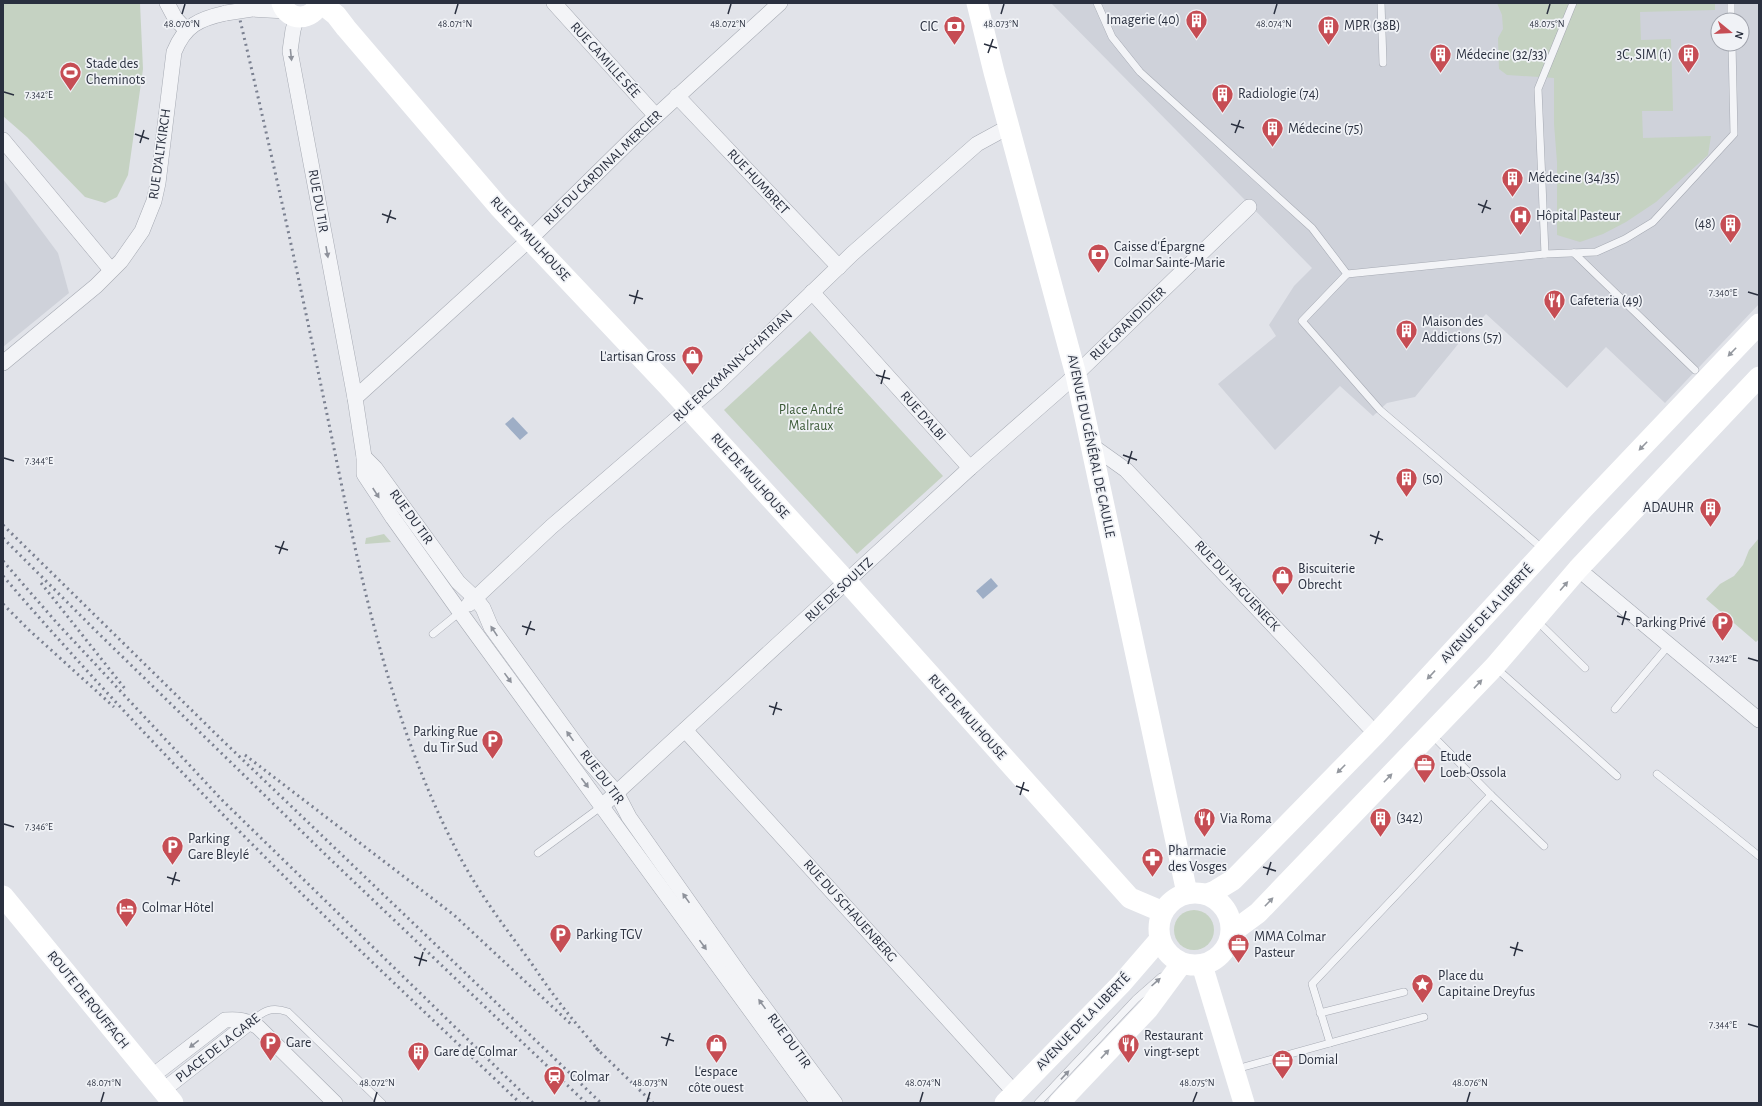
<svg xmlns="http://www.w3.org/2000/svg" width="1762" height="1106" font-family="'Alegreya Sans',sans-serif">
<rect width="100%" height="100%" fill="#e1e3e9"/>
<!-- built -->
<g fill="#cfd2da" fill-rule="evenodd">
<path d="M1051,3H1759V304L1665,403L1606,347L1567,388L1486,314L1459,343L1415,397L1387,403L1373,416L1340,386L1275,450L1218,384L1276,336L1269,325L1294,286L1312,268ZM1718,20H1742V44H1718Z"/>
<path d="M3,179L58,253L69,293L3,347Z"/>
</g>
<!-- green -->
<g fill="#c5d2c2">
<path d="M3,3H140L143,69L128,175L117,197L105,203L85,197L27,137L3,116Z"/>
<path d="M1497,3H1715V10L1640,12L1641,40L1671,39L1673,111H1642L1643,138L1711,136L1708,155L1656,202L1626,222L1603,234L1580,242L1557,235V162L1554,124V78L1507,75L1499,69L1498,38L1503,29L1502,15Z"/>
<path d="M810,331L943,476L857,554L724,410Z"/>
<path d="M384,534L391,542L365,544L366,538Z"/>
<path d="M1759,538V639L1756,642L1706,599L1720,584L1734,576L1743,565L1749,550Z"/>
<circle cx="1194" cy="930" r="20"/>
</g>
<!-- water -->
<g fill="#9eaec6">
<path d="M513,417L528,433L520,440L505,424Z"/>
<path d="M991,578L998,586L983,599L976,591Z"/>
</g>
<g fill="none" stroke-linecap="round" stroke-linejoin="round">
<defs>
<g id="lane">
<path d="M1097,3L1112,37L1140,72L1312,228L1347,274L1302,321L1380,410L1543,549"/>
<path d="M1381,3L1383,63"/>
<path d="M1731,3V20"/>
<path d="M1574,253L1695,370"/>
<path d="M1545,254L1538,89L1573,3"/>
<path d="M1347,274L1545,254L1596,252L1625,239L1653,222L1734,134L1732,44"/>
<path d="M1537,621L1585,668"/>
<path d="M433,634L460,612"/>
<path d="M1495,667L1617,776"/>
<path d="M1615,709L1669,645"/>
<path d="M1432,735L1491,795L1544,846"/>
<path d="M1657,774L1759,856"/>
<path d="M538,853L602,806"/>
<path d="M1320,1013L1404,992"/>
<path d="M250,1022C264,1011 271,1006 288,1012L382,1103"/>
<path d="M1330,1043L1312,984L1491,795"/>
<path d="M1236,1069L1424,1017"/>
<path d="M1038,1103L1136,999L1161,977"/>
</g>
<g id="street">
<path d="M167,3L175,18L186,30"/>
<path d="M554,3L656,116"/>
<path d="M252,9L286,11"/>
<path d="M297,17L293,30L290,51L355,398L364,457V474L393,518L460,612L818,1103"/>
<path d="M677,96L839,267"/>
<path d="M3,140L111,270"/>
<path d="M812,292L970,468"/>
<path d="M3,363L96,286L121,261L142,231L154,201L158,183L174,52C185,25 199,19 226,13"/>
<path d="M355,398L530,239L644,127L780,3"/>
<path d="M1091,445L1126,470L1376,734"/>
<path d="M364,457L375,468L458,582L475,598L483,608L491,627L586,758L616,792L629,817L744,980L835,1103"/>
<path d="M1578,569L1759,720"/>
<path d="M469,604L551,527L717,384L852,254L977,144L1010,126"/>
<path d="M685,730L1015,1093"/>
<path d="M602,806L970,468L1067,383L1249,207"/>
<path d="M151,1077L225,1020C238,1019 247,1020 258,1027L335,1103"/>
<path d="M162,1091L250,1022"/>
</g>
</defs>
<!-- lane casing -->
<use href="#lane" stroke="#a6aab3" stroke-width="8"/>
<!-- street casing -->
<use href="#street" stroke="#a6aab3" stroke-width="16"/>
<!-- lane -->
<use href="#lane" stroke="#f3f4f7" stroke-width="7"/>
<!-- street -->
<use href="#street" stroke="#f3f4f7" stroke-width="15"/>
<!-- secondary -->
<g stroke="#fff" stroke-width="21">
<path d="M282,3C288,22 313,21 319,3"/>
<path d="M321,3L336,15L346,28L499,207L668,386L847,582L1130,898L1163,912"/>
<path d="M977,3L994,72L1076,375L1187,893"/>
<circle cx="1195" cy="929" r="36"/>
<path d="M1207,894L1215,891L1233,880L1376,734L1584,508L1759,324"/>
<path d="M3,896L173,1103"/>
<path d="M1232,934L1239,927L1258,913L1495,666L1578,569L1759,377"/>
<path d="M1202,965L1244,1103"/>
<path d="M1005,1103L1122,983L1160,939"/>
<path d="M1059,1103L1148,1009L1182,963"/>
</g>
<!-- rail -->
<g stroke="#7b8191" stroke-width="3" stroke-dasharray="2 4" stroke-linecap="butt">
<path d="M236,3C267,133 296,264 323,395C356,553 384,714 461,859C480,894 503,925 527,957C537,971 546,985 556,998C570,1017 585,1034 599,1051"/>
<path d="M3,525L220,738L601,1103"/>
<path d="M3,538L95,630L328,857L586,1103"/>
<path d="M3,561L56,622L223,801L533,1103"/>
<path d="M3,576C97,685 196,789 298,890C371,962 446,1032 520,1103"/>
<path d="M41,583L126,690"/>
<path d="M3,604L29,630L114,707"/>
<path d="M245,755L454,915L573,1026"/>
<path d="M596,1048L653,1103"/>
</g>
<defs>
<path id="street-bridge" d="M226,13L252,9"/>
</defs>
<!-- street-bridge casing -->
<use href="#street-bridge" stroke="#a6aab3" stroke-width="16" stroke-linecap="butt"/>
<!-- street-bridge -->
<use href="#street-bridge" stroke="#f3f4f7" stroke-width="15"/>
</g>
<!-- one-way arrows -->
<defs><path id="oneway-solid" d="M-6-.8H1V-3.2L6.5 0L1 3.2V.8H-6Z"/></defs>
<g fill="#8e929b">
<use href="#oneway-solid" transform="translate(291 55) rotate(84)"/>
<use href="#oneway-solid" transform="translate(327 252) rotate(80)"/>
<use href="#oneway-solid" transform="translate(376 493) rotate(57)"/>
<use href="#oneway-solid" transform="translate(494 631) rotate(-124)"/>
<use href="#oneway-solid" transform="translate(508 678) rotate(54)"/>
<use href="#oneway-solid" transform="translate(570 736) rotate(-126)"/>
<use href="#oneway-solid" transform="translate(585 783) rotate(53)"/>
<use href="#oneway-solid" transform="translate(686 898) rotate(-125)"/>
<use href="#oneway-solid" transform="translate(703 945) rotate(54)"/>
<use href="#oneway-solid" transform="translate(1156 982) rotate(-42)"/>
<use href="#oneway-solid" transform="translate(762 1004) rotate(-126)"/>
<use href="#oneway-solid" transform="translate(194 1044) rotate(142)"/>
<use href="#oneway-solid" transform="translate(1065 1075) rotate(-47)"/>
</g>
<g fill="#94989f">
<use href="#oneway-solid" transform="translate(1732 352) rotate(134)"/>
<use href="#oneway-solid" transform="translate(1643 446) rotate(134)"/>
<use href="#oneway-solid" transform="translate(1564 586) rotate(-49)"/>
<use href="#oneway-solid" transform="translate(1431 675) rotate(133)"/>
<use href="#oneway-solid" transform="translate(1478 684) rotate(-47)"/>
<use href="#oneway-solid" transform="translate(1341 769) rotate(135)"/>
<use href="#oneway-solid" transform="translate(1388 778) rotate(-46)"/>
<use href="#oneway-solid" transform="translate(1269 902) rotate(-46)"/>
<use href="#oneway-solid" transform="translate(1105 1054) rotate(-47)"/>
</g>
<!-- ticks -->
<path fill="none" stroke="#2a303f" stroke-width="1.5" d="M182,14L185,4M455,14L458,4M728,14L731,4M1001,14L1004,4M1274,14L1277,4M1547,14L1550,4M984,44L997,48M988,53L993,39M4,92L14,95M1231,124L1244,128M1235,133L1240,120M135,134L149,139M140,143L144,130M1478,204L1491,209M1482,213L1487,200M382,214L396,219M387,223L391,210M1748,292L1758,295M629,295L643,299M634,304L638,290M876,375L890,379M881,384L885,370M1123,455L1137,460M4,458L14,461M1128,464L1132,451M1370,535L1383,540M1375,544L1379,531M275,546L288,550M279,554L284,541M1617,616L1630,620M1622,625L1626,611M522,626L535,630M526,635L531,621M1748,658L1758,661M769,706L782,710M773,715L777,702M1016,786L1029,791M1020,795L1024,782M4,824L14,827M1263,867L1276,871M1267,875L1271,862M167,877L180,881M172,885L176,872M1510,947L1523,951M1514,956L1518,942M414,957L427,961M419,966L423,952M1748,1024L1758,1027M661,1037L674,1041M666,1046L670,1033M101,1102L104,1092M374,1102L377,1092M647,1102L650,1092M920,1102L923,1092M1193,1102L1197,1092M1467,1102L1470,1092"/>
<!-- icons -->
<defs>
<symbol id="building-pin" viewBox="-11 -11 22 30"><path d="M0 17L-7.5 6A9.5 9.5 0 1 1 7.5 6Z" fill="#c64d54" stroke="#f0f2f6"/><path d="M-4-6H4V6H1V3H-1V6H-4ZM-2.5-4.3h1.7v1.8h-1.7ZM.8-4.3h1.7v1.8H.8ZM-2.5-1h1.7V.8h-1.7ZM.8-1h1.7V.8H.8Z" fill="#fff"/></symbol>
<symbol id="bank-pin" viewBox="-11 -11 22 30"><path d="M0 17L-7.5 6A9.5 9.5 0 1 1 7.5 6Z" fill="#c64d54" stroke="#f0f2f6"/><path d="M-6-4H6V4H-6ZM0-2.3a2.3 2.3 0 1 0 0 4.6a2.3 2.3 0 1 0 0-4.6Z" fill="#fff"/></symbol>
<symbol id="stadium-pin" viewBox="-11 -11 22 30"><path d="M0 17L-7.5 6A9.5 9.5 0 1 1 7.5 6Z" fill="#c64d54" stroke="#f0f2f6"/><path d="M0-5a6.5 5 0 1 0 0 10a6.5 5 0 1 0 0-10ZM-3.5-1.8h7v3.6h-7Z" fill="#fff"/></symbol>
<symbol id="hospital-pin" viewBox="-11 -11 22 30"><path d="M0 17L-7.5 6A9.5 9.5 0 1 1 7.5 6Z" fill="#c64d54" stroke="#f0f2f6"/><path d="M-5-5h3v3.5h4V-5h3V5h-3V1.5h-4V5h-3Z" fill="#fff"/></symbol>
<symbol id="restaurant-pin" viewBox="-11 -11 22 30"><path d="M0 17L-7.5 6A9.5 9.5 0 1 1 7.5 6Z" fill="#c64d54" stroke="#f0f2f6"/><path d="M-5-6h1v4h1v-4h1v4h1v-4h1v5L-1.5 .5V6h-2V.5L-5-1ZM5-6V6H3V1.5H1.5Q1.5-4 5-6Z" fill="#fff"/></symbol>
<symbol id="shop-pin" viewBox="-11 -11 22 30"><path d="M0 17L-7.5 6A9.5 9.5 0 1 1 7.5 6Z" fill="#c64d54" stroke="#f0f2f6"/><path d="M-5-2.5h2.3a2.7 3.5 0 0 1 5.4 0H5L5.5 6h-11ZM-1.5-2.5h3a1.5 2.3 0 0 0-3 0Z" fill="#fff"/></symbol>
<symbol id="parking-pin" viewBox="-11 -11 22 30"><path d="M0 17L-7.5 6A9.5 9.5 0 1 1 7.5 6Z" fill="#c64d54" stroke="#f0f2f6"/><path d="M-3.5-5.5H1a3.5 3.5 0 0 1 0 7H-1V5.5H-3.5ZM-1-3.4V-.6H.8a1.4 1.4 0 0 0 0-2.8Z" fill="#fff"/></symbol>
<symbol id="office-pin" viewBox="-11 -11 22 30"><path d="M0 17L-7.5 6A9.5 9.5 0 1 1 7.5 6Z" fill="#c64d54" stroke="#f0f2f6"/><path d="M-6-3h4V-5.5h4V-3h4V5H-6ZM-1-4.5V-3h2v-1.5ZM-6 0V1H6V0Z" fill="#fff"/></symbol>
<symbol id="pharmacy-pin" viewBox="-11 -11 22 30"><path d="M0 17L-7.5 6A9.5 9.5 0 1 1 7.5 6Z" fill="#c64d54" stroke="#f0f2f6"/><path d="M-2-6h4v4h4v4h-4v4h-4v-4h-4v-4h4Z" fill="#fff"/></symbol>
<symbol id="hotel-pin" viewBox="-11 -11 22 30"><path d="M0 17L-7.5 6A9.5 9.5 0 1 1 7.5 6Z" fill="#c64d54" stroke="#f0f2f6"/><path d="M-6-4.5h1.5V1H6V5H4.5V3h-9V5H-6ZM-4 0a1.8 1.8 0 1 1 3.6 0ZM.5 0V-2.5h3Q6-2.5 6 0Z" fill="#fff"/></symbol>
<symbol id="sight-pin" viewBox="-11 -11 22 30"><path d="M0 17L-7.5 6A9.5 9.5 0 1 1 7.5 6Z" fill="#c64d54" stroke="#f0f2f6"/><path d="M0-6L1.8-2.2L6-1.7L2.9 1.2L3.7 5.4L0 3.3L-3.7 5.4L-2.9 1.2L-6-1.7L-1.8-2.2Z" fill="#fff"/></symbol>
<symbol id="station-pin" viewBox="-11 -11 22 30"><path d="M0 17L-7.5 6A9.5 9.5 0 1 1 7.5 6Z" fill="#c64d54" stroke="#f0f2f6"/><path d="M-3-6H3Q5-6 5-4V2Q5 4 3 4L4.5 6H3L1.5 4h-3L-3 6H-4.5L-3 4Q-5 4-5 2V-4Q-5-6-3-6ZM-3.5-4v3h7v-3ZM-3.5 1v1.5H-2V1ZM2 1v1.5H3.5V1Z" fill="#fff"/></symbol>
</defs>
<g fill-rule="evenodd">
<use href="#building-pin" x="1184" y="8" width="25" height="34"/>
<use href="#building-pin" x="1316" y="14" width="25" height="34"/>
<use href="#bank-pin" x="942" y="14" width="25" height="34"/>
<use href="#building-pin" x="1428" y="42" width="25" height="34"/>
<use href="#building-pin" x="1676" y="42" width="25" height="34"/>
<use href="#stadium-pin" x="58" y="60" width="25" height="34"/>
<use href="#building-pin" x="1210" y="82" width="25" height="34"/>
<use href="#building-pin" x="1260" y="116" width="25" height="34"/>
<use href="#building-pin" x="1500" y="166" width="25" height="34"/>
<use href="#hospital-pin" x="1508" y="204" width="25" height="34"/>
<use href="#building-pin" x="1718" y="212" width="25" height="34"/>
<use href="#bank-pin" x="1086" y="242" width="25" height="34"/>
<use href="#restaurant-pin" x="1542" y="288" width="25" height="34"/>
<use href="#building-pin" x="1394" y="318" width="25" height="34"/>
<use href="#shop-pin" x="680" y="344" width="25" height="34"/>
<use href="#building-pin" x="1394" y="466" width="25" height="34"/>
<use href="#building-pin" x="1698" y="496" width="25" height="34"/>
<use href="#shop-pin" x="1270" y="564" width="25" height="34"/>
<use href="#parking-pin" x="1710" y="610" width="25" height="34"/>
<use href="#parking-pin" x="480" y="728" width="25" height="34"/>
<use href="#office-pin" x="1412" y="752" width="25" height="34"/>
<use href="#building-pin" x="1368" y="806" width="25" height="34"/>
<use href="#restaurant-pin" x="1192" y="806" width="25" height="34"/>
<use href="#parking-pin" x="160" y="834" width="25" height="34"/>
<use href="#pharmacy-pin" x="1140" y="846" width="25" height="34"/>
<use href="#hotel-pin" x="114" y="896" width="25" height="34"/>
<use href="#parking-pin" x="548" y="922" width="25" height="34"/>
<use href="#office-pin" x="1226" y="932" width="25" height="34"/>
<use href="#sight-pin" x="1410" y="972" width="25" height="34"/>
<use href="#parking-pin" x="258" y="1030" width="25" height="34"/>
<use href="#shop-pin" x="704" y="1032" width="25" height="34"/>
<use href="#restaurant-pin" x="1116" y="1032" width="25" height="34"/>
<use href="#building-pin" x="406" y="1040" width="25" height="34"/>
<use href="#office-pin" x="1270" y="1048" width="25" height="34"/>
<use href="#station-pin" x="542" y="1064" width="25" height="34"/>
</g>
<g text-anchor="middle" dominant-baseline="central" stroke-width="3.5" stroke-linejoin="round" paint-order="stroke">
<!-- poi labels -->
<g font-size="14" fill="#2a303f" stroke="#f0f2f6" text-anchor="start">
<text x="1180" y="20" text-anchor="end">Imagerie (40)</text>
<text x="1344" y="26">MPR (38B)</text>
<text x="938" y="27" text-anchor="end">CIC</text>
<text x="1456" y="55">Médecine (32/33)</text>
<text x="1672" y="55" text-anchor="end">3C, SIM (1)</text>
<text x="86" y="64">Stade des<tspan x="86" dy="16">Cheminots</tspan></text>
<text x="1238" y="94">Radiologie (74)</text>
<text x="1288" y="129">Médecine (75)</text>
<text x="1528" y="178">Médecine (34/35)</text>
<text x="1536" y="216">Hôpital Pasteur</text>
<text x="1716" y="224" text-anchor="end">(48)</text>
<text x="1114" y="247">Caisse d'Épargne<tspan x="1114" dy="16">Colmar Sainte-Marie</tspan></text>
<text x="1570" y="301">Cafeteria (49)</text>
<text x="1422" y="322">Maison des<tspan x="1422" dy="16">Addictions (57)</tspan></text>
<text x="676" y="357" text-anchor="end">L'artisan Gross</text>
<text x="1422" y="479">(50)</text>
<text x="1694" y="508" text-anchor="end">ADAUHR</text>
<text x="1298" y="569">Biscuiterie<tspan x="1298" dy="16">Obrecht</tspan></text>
<text x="1706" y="623" text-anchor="end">Parking Privé</text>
<text x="478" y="732" text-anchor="end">Parking Rue<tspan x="478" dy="16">du Tir Sud</tspan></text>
<text x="1440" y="757">Etude<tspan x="1440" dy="16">Loeb-Ossola</tspan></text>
<text x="1396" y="818">(342)</text>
<text x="1220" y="819">Via Roma</text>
<text x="188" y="839">Parking<tspan x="188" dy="16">Gare Bleylé</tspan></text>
<text x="1168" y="851">Pharmacie<tspan x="1168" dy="16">des Vosges</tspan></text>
<text x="142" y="908">Colmar Hôtel</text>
<text x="576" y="935">Parking TGV</text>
<text x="1254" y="937">MMA Colmar<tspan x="1254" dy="16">Pasteur</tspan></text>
<text x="1438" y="976">Place du<tspan x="1438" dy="16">Capitaine Dreyfus</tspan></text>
<text x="1144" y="1036">Restaurant<tspan x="1144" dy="16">vingt-sept</tspan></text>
<text x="286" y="1043">Gare</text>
<text x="434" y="1052">Gare de Colmar</text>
<text x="1298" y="1060">Domial</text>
<text x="716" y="1072" text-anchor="middle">L'espace<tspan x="716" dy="16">côte ouest</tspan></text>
<text x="570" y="1077">Colmar</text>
</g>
<!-- street labels -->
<g font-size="14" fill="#2a303f" stroke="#f0f2f6">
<text transform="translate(605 60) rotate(48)">RUE CAMILLE SÉE</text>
<text transform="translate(160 154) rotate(-82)">RUE D'ALTKIRCH</text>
<text transform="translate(603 168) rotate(-44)">RUE DU CARDINAL MERCIER</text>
<text transform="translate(758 182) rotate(47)">RUE HUMBRET</text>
<text transform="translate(318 201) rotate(80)">RUE DU TIR</text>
<text transform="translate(530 239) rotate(47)">RUE DE MULHOUSE</text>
<text transform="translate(1128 324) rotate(-44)">RUE GRANDIDIER</text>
<text transform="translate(733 366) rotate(-43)">RUE ERCKMANN-CHATRIAN</text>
<text transform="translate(923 416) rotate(48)">RUE D'ALBI</text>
<text transform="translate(1091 446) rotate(78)">AVENUE DU GÉNÉRAL DE GAULLE</text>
<text transform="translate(750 476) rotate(48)">RUE DE MULHOUSE</text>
<text transform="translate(411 517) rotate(54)">RUE DU TIR</text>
<text transform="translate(1237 586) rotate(47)">RUE DU HAGUENECK</text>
<text transform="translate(839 590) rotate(-43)">RUE DE SOULTZ</text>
<text transform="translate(1487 614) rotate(-47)">AVENUE DE LA LIBERTÉ</text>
<text transform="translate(967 717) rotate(48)">RUE DE MULHOUSE</text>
<text transform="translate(602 777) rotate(53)">RUE DU TIR</text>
<text transform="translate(850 911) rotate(48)">RUE DU SCHAUENBERG</text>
<text transform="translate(88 1000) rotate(51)">ROUTE DE ROUFFACH</text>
<text transform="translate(1083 1022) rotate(-46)">AVENUE DE LA LIBERTÉ</text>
<text transform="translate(789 1041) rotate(54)">RUE DU TIR</text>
<text transform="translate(218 1048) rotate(-38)">PLACE DE LA GARE</text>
</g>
<!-- park labels -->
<g font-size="14" fill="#3c5a38" stroke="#f0f2f6">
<text x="811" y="410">Place André<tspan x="811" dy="16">Malraux</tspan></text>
</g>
</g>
<g font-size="10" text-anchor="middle" fill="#2a303f" stroke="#f0f2f6" stroke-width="3.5" stroke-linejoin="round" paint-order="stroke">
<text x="182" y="27">48.070°N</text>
<text x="455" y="27">48.071°N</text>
<text x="728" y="27">48.072°N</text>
<text x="1001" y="27">48.073°N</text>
<text x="1274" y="27">48.074°N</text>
<text x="1547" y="27">48.075°N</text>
<text x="39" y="98">7.342°E</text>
<text x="1723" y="296">7.340°E</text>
<text x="39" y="464">7.344°E</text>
<text x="1723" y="662">7.342°E</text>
<text x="39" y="830">7.346°E</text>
<text x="1723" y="1028">7.344°E</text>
<text x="104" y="1086">48.071°N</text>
<text x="377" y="1086">48.072°N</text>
<text x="650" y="1086">48.073°N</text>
<text x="923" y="1086">48.074°N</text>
<text x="1197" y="1086">48.075°N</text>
<text x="1470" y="1086">48.076°N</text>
</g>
<!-- border -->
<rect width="1762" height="1106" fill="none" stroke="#2a303f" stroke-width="8"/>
<!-- north arrow -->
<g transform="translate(1730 32) rotate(108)"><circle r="19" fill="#f0f2f6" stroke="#a1a4ad"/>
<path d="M0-3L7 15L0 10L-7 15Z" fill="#c64d54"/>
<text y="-6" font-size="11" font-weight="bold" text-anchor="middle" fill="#2a303f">N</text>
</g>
</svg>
